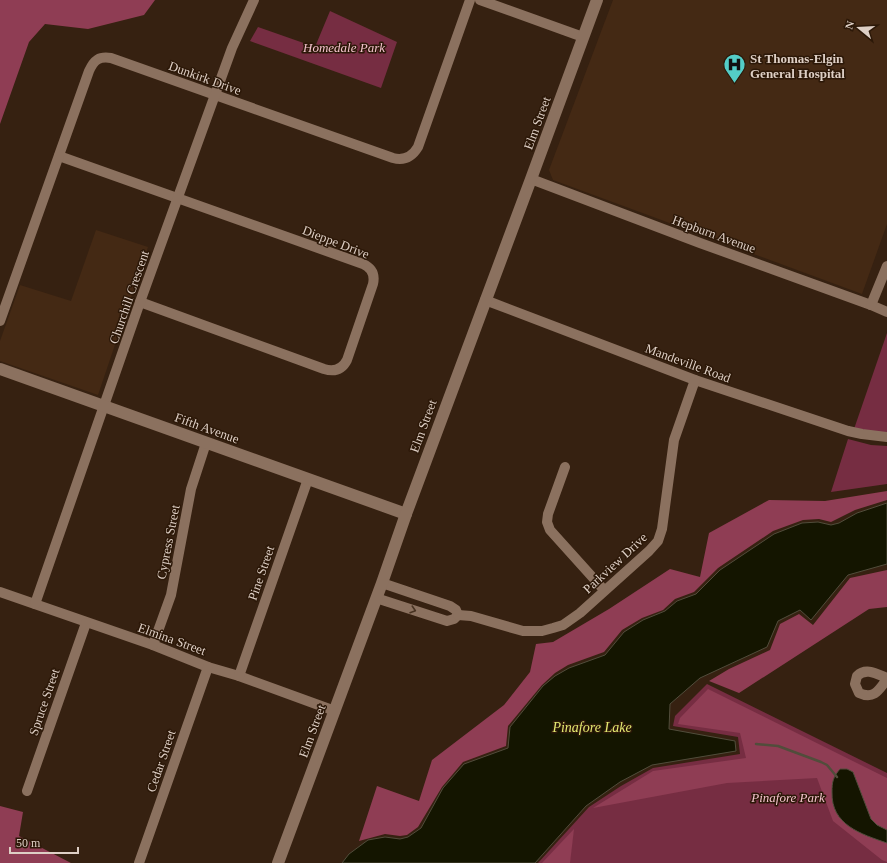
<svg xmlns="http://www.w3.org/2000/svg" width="887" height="863" font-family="Georgia,serif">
<rect width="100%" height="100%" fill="#362111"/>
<!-- built -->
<g fill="#442914">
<path d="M613,0H887V224L862,294L553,180L549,170Z"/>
<path d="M96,230L148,247L98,395L0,361V341L20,285L71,301Z"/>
</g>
<!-- green -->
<g fill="#762d42">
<path d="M330,11L397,42L381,88L250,41L258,27L315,47Z"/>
<path d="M887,333V434L854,429Z"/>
<path d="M848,439L871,445L887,446V484L831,492Z"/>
<path d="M707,684L887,773V863H538L589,807L621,786L653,768L740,754L738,737L673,726L675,716Z"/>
</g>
<!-- forest -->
<g fill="#8f3d54">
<path d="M0,0H155L144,15L88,29L45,24L29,42L0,124Z"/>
<path d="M887,491V500L855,510L831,522L819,519L803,520L773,531L718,568L694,592L675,599L663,610L642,618L622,630L604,652L568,665L555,673L542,685L508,726L506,746L463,762L442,787L418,827L407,835L400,836L385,834L359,841L377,786L419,801L432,760L504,705L530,672L536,644L553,642L609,609L670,569L700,577L709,533L769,500L825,501Z"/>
<path d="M887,570V607L869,609L739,693L709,681L729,669L770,650L780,624L799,614L813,625L850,578Z"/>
<path d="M708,689L887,778V862L882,860L833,821L817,778L727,783L593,808L653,771L746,758L740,733L678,724L680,718Z"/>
<path d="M0,806L23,812L19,836L71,863H0Z"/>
<path d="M574,829L570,863H542Z"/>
</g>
<!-- water -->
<g fill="#141500" stroke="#514d3b">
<path d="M887,503V564L848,575L811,620L800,610L778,621L767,647L700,678L670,704L669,729L735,741L736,751L652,765L620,782L586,806L535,863H342L349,854L368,840L385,837L400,839L408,837L421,828L443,788L464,764L508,748L510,727L543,686L555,676L569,668L605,655L624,632L643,620L665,611L677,601L696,594L720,570L774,534L802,523L818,522L831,525L839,523L857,513Z"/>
<path d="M840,769H847L853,772L871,819L877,825L887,830V843C861,834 831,825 832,792C832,782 833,777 840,769Z"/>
</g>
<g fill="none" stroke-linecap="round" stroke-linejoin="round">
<!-- stream -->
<path stroke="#514d3b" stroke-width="2.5" d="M756,744L778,746L821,762L827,765L837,777"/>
<!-- street -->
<g stroke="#8b715f" stroke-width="10">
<path d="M480,0L583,37"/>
<path d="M59,156L363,264C372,268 375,275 373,284L347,360C342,370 334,372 324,369L140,302"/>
<path d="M531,179L700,243L871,305L887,312"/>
<path d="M485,300L695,380L848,431L862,434L887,437"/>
<path d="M871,305L887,266"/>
<path d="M0,321L89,71C94,60 99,56 111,58L393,158C404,161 412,157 418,147L470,0"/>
<path d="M565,467L548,514L547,522L550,530L604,590"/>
<path d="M0,592L153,645L208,667L239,676L335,711"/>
<path d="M376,598L447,621L454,619L458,615L456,610L450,606L382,583"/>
<path d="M35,604L140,302L232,48L254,0"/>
<path d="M458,615L471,616L523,631H542L553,628L563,625L580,613L649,551L658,541L662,529L674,440L695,380"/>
<path d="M153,645L171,595L191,489L206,443"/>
<path d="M239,676L308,479"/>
<path d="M887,678C877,674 866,667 857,676L855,684L859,693C874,700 879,690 887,679"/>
<path d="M27,791L86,623"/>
<path d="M139,863L208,667"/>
</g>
<!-- secondary -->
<g stroke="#8b715f" stroke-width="12">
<path d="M0,369L406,514"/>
<path d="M278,863L382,583L406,514L531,179L597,0"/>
</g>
</g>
<!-- one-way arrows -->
<defs><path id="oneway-chevron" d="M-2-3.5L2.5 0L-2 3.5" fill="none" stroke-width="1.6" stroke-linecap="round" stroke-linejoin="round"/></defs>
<use stroke="#483322" href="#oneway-chevron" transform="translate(413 610) rotate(18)"/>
<!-- icons -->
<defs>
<symbol id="hospital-pin" viewBox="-11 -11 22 30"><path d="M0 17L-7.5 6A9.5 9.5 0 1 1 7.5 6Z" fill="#54cdc7" stroke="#2c1808"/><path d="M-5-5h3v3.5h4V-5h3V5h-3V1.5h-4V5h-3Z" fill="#111"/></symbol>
</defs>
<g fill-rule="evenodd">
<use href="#hospital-pin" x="722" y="52" width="25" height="34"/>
</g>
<g text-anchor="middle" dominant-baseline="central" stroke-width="3" stroke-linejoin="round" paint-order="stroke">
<!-- park labels -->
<g font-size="13" font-style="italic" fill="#f3c2cc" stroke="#2c1808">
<text x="344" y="47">Homedale Park</text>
<text x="788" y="797">Pinafore Park</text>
</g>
<!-- poi labels -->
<g font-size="13" font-weight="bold" fill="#decfc5" stroke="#2c1808" text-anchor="start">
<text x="750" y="58">St Thomas-Elgin<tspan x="750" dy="15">General Hospital</tspan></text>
</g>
<!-- street labels -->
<g font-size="13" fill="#decfc5" stroke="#2c1808">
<text transform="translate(205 78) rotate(20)">Dunkirk Drive</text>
<text transform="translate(537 123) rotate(-70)">Elm Street</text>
<text transform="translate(714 234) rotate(20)">Hepburn Avenue</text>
<text transform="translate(336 242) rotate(21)">Dieppe Drive</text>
<text transform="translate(129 297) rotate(-71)">Churchill Crescent</text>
<text transform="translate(688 363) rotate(20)">Mandeville Road</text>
<text transform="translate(423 426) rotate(-70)">Elm Street</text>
<text transform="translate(207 428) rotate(20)">Fifth Avenue</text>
<text transform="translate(168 542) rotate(-79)">Cypress Street</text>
<text transform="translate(615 563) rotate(-43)">Parkview Drive</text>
<text transform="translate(261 573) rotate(-71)">Pine Street</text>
<text transform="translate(172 639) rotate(20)">Elmina Street</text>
<text transform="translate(44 702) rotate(-71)">Spruce Street</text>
<text transform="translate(312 731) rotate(-70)">Elm Street</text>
<text transform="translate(161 761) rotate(-71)">Cedar Street</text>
</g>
<!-- water labels -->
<g font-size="14" font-style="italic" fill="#e3e870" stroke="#2c1808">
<text x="592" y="727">Pinafore Lake</text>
</g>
</g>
<!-- north arrow -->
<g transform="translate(859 28) rotate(288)" stroke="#2c1808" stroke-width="3" paint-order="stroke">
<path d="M0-3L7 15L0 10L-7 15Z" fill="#decfc5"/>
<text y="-6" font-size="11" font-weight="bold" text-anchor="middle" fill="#decfc5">N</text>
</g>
<!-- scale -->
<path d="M10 847v6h68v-6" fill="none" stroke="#decfc5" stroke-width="2"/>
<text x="16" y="847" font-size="12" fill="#decfc5" stroke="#2c1808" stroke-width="3" paint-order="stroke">50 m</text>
</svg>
